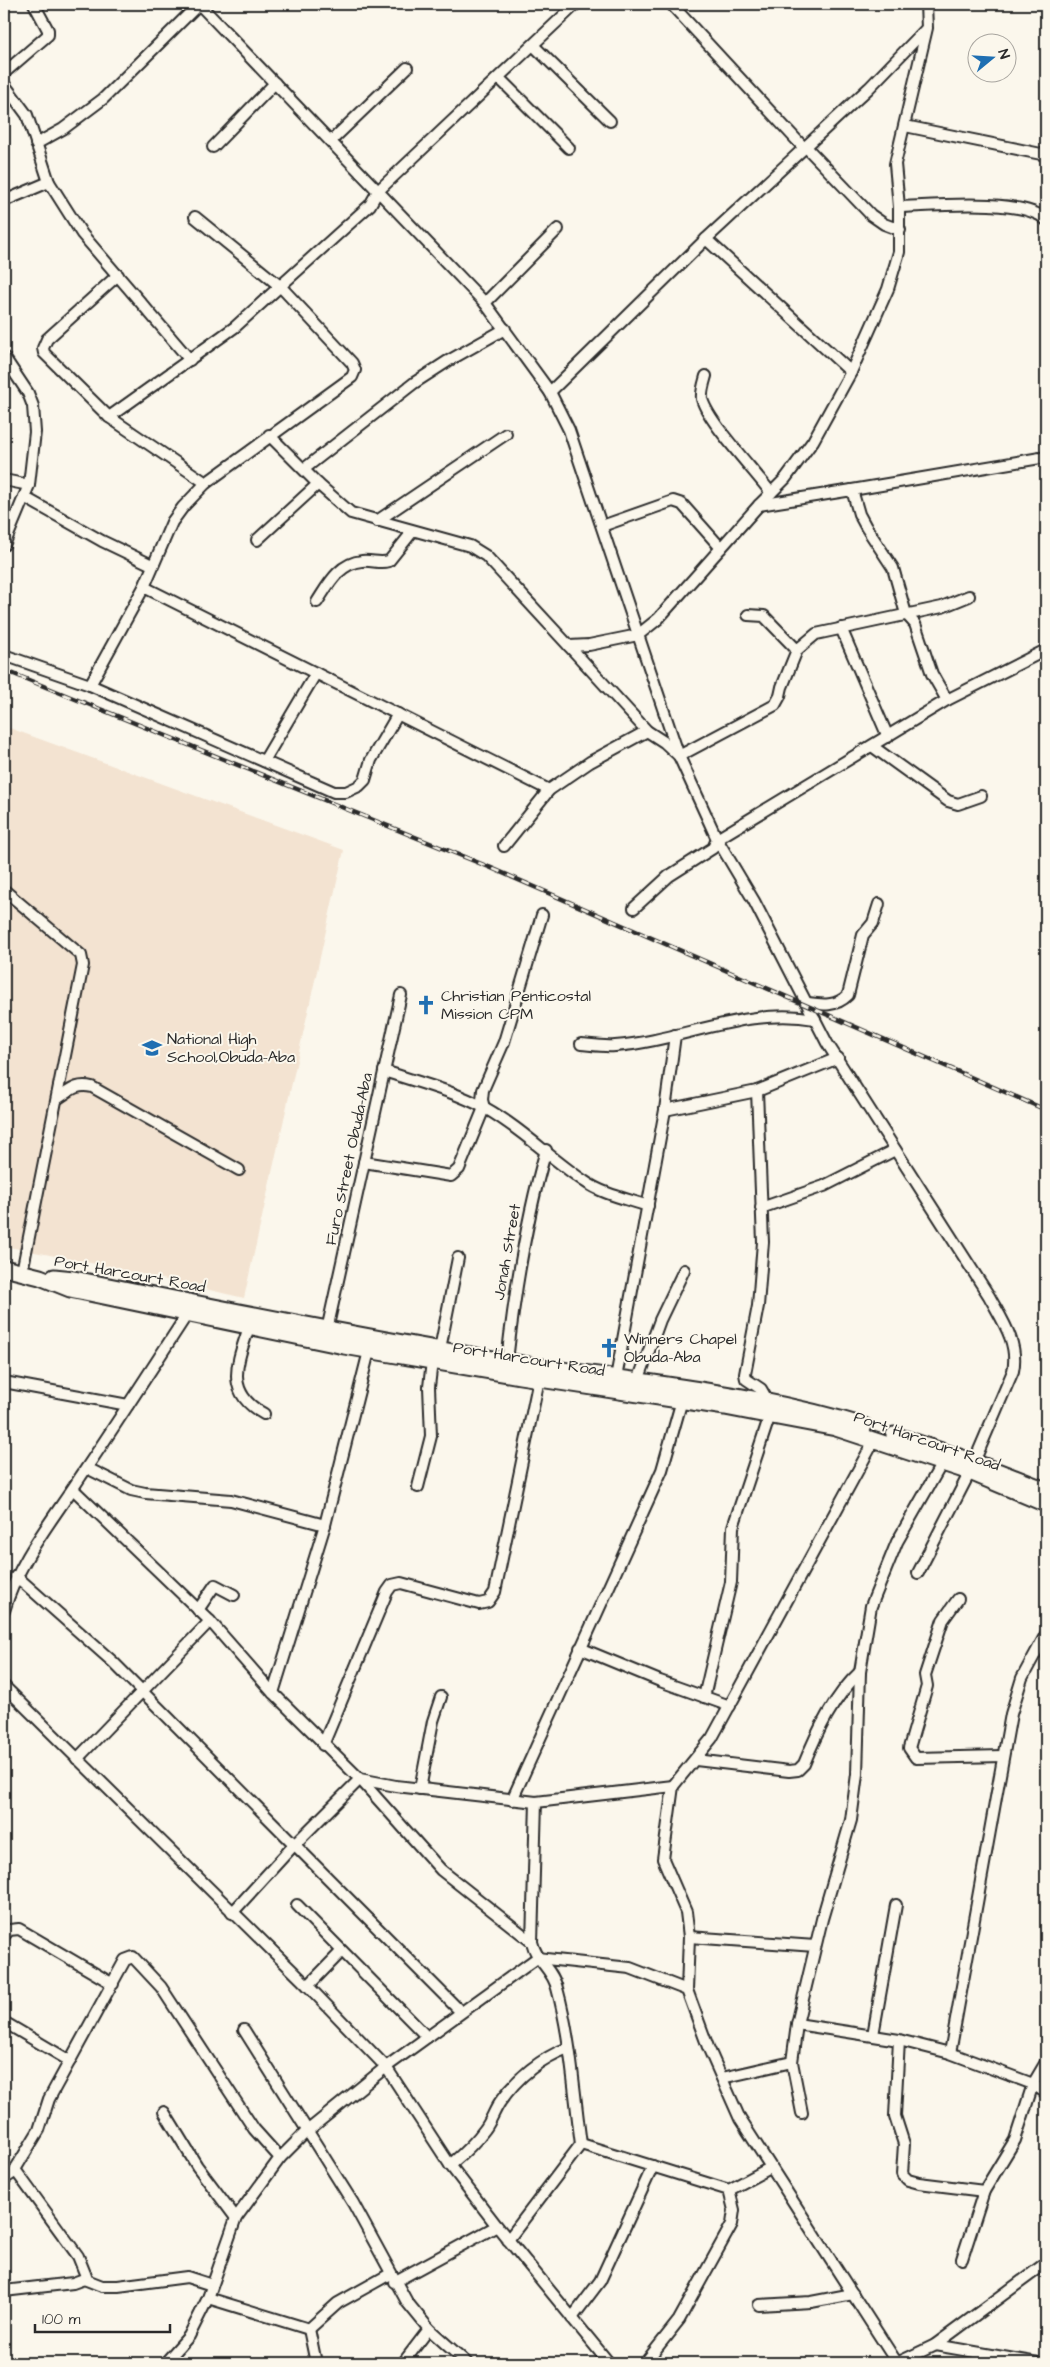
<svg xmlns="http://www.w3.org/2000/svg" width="1050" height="2367" font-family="'Architects Daughter',sans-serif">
<rect width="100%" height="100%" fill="#fbf7ec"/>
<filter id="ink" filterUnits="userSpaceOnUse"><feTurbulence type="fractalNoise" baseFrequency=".02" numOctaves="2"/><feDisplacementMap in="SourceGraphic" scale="10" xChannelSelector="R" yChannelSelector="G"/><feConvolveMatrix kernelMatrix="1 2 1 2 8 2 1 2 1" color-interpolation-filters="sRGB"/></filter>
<g filter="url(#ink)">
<!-- built -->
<path fill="#f3e3d1" d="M4,726L344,850L244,1298L111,1267L4,1246Z"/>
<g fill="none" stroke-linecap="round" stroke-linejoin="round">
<defs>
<g id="minor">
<path d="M199,4L485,303L550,392L569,430L679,756L717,839L754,901L827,1043L989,1296C1002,1320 1019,1343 1013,1371L974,1462"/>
<path d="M671,4L804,148"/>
<path d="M534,46L610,121"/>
<path d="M4,73L48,35V30L34,4"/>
<path d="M499,78L569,148"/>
<path d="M4,84L27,115L49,182L82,234L190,360"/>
<path d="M905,126L1046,155"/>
<path d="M331,141L407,68"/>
<path d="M36,144L63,129L103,99L199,4"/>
<path d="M213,147L275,83"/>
<path d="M807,148L871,215L884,224L900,230"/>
<path d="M4,201L49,182"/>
<path d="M899,207C932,206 1023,197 1046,220"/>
<path d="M706,239L851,372"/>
<path d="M118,275L47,339L43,348L44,353L109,417L206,483L352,377L355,370L352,363L281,287L195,217"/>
<path d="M485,303L558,229"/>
<path d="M4,357L28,393L33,406L35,432L29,485L4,545"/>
<path d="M706,376C704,383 701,392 702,399C708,422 755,471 771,493"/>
<path d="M550,392L706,239L869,88L926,29"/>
<path d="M109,417L235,327L370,205L378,191L576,4"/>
<path d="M269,435L318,484L351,513L470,546L486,556L569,646L589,645L638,635L658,619L759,505L785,479L813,441L851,372L888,289L899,252V207L895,164L927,28L926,4"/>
<path d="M304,469L414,383L448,361L505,329"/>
<path d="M4,480L29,485"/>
<path d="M852,490L1046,457"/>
<path d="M24,497L102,541L152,565"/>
<path d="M377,521L506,434"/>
<path d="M602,526L673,501L682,504L721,548"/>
<path d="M257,540L318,484"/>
<path d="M144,587L549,790"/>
<path d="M317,602C328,585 339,563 362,561C372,560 380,564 389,561L413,531"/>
<path d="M748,615L764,616L797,650"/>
<path d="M841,628L888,737"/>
<path d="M569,646L647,731L664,742L679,756L775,705L780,696L782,687L797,650L816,634L942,607L969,596"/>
<path d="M4,655L90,685L334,792H346L359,786L365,780L371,760L398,714"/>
<path d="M90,685L144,587L172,522L183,507L206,483"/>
<path d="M947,700L1046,650"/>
<path d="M872,746L948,801L958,804L981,796"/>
<path d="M264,761L316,673"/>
<path d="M504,846L549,790L590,762L647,731"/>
<path d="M4,890L81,955L83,965L22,1272"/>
<path d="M634,908L669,876L713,848L717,839L947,700L932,674L915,624L906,614L893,568L866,527L859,514L852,490L759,505"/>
<path d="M807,1003C822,1005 836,1007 848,995L863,935L873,923L879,904"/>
<path d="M581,1044C592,1045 604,1047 615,1046C681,1041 748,1006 815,1019"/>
<path d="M384,1071C417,1082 454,1091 485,1108C521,1128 550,1158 584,1181C602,1194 627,1199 648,1206"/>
<path d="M757,1091L763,1242L758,1306L745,1374L746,1379L761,1389L765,1396L764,1402"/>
<path d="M57,1099C70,1091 76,1083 92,1087L239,1170"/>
<path d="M665,1110L757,1091L838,1058"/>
<path d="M364,1162L451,1176L459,1169L484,1108L482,1100L483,1090L504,1042L542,915"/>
<path d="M761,1208L824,1186L895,1150"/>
<path d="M249,1327C238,1361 223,1392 264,1414"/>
<path d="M327,1330L401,995"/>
<path d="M440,1349L458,1258"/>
<path d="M507,1361C515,1289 526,1220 546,1150"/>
<path d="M616,1378L665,1110L675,1035"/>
<path d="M638,1381L660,1320L684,1270"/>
<path d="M4,1382L128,1405"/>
<path d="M875,1439L712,1738L673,1786L663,1859L686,1912L689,1937L687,1990L708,2047L740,2119L897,2363"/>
<path d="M87,1468L131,1490L145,1493L231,1500L325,1525"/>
<path d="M418,1487L431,1436L429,1387L432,1361"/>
<path d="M73,1489L210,1621L273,1693L360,1779L396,1786L536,1802L673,1786"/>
<path d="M918,1573L970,1472"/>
<path d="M16,1576L113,1662L461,2012"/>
<path d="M958,1599L943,1620L925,1675L927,1686L909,1748L916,1758L1003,1756"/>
<path d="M198,1610L215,1585L234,1595"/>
<path d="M4,1611C19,1559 52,1521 81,1476C117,1423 152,1368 188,1313"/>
<path d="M580,1648L660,1681L730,1706"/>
<path d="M4,1686L308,1986L386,2067L450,2165L497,2226L609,2363"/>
<path d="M273,1693L325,1525L369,1351"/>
<path d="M704,1697L731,1582L733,1527L770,1415"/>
<path d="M323,1745L387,1592L392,1585L401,1583L479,1604L488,1602L495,1592L539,1379"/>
<path d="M77,1759L210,1621"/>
<path d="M696,1760L789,1771L798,1770L804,1764C817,1732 834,1696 860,1672"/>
<path d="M420,1789L433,1721L441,1697"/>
<path d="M512,1800L662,1470L682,1400"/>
<path d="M297,1905L427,2037"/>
<path d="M232,1913L294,1845L360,1779L441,1870L532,1942"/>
<path d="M4,1936L9,1930L19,1929L113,1984"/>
<path d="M689,1937L815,1946"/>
<path d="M308,1986L341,1952"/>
<path d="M4,2022L70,2061"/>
<path d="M797,2024L899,2040L950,2053L1033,2084L1046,2093"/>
<path d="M244,2030L353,2203L407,2302L429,2329L467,2363"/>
<path d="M873,2035L896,1905"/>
<path d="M899,2040L895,2116L904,2144L902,2174L908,2180L919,2183L984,2191"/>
<path d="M950,2053L1011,1714L1022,1678L1046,1634"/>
<path d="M722,2078L792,2062"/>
<path d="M164,2112L197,2166L236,2218"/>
<path d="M802,2113L792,2062L797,2024L822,1919L851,1820L857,1774L860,1672L871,1606L897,1542L942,1463"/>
<path d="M581,2144L729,2190L770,2168"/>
<path d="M450,2165C463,2154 475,2143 485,2129C491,2121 494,2111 500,2102C517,2078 541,2058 568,2048"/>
<path d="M4,2179L16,2171V2168L39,2130L49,2099L125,1960L133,1957L161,1987L254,2129L280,2158"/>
<path d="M508,2240L581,2144C574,2093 571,2039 557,1988C552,1968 537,1963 532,1942L536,1802"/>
<path d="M962,2259L984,2191L1015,2140L1033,2084L1046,2062"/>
<path d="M84,2279L102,2286H118L187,2277L212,2285"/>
<path d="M394,2282L497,2226"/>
<path d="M4,2291L73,2283L84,2279L86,2276L78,2256L16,2171"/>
<path d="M208,2298L309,2329"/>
<path d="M759,2305L811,2302L853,2294"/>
<path d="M572,2318L600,2281L653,2166"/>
<path d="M309,2329L338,2303L390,2274"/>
<path d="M309,2329L316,2363"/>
<path d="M935,2345L1038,2363"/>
<path d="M165,2363L189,2336L208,2298L236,2218L280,2158L306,2132L386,2067L537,1958L630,1968L687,1990"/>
<path d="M403,2363L429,2329"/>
<path d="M645,2363L679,2320L732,2224L734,2210L729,2190"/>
<path d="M897,2363L935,2345L1046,2263"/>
</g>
<g id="highway">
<path d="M4,1268L40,1277L70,1289L344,1346L520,1376L725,1407L836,1428L970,1472L1046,1504"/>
<path d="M54,1277L74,1279C223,1309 372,1339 523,1364C636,1382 754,1392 864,1426"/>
<path d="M894,1435L974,1462L1046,1490"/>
</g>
</defs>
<!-- minor casing -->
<use href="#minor" stroke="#2b2b2b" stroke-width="14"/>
<!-- highway casing -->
<use href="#highway" stroke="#2b2b2b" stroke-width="19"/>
<!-- minor -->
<use href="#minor" stroke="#fbf7ec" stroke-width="10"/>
<!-- highway -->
<use href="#highway" stroke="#fbf7ec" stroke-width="15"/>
<defs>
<path id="rail" d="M4,670L489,867L1046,1110"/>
</defs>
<!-- rail casing -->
<use href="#rail" stroke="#2b2b2b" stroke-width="4.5"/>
<!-- rail -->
<use href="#rail" stroke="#fbf7ec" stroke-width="2.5" stroke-dasharray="8" stroke-linecap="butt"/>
</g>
</g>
<!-- icons -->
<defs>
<symbol id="church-bare" viewBox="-9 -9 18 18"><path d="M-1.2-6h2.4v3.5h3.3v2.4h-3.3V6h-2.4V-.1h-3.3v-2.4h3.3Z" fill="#1f6fb2" stroke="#fbf7ec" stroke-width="2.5" paint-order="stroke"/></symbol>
<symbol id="school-bare" viewBox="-9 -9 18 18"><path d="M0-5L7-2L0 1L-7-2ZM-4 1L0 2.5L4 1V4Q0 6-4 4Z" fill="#1f6fb2" stroke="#fbf7ec" stroke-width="2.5" paint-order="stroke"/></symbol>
</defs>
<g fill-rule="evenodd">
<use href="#church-bare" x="412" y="991" width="28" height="28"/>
<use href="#school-bare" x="138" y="1034" width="28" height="28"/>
<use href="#church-bare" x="595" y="1334" width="28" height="28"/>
</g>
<g text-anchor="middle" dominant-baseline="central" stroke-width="4" stroke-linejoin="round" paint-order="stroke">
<!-- poi labels -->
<g font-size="16" fill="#2b2b2b" stroke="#fbf7ec" text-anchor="start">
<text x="441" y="996">Christian Penticostal<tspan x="441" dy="18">Mission CPM</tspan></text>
<text x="167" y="1039">National High<tspan x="167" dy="18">School,Obuda-Aba</tspan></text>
<text x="624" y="1339">Winners Chapel<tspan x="624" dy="18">Obuda-Aba</tspan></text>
</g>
<!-- street labels -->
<g font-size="16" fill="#2b2b2b" stroke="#fbf7ec">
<text transform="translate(349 1159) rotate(-78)">Furo Street Obuda-Aba</text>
<text transform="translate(507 1252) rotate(-80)">Jonah Street</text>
<text transform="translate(130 1274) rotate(10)">Port Harcourt Road</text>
<text transform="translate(529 1359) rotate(9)">Port Harcourt Road</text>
<text transform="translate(927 1441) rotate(19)">Port Harcourt Road</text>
</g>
</g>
<!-- margin -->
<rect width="1050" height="2367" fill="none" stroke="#fbf7ec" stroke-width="20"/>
<rect x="10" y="10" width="1030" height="2347" fill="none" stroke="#2b2b2b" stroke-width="2" filter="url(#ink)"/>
<!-- north arrow -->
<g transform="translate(992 58) rotate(72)"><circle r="24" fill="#fbf7ec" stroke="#a8a59f"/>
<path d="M0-4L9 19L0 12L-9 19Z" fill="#1f6fb2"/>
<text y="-8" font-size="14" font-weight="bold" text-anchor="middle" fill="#2b2b2b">N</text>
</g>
<!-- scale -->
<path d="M35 2324v8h135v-8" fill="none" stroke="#2b2b2b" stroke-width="2.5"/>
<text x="42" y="2324" font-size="15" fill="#2b2b2b" stroke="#fbf7ec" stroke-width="4" paint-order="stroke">100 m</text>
</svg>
